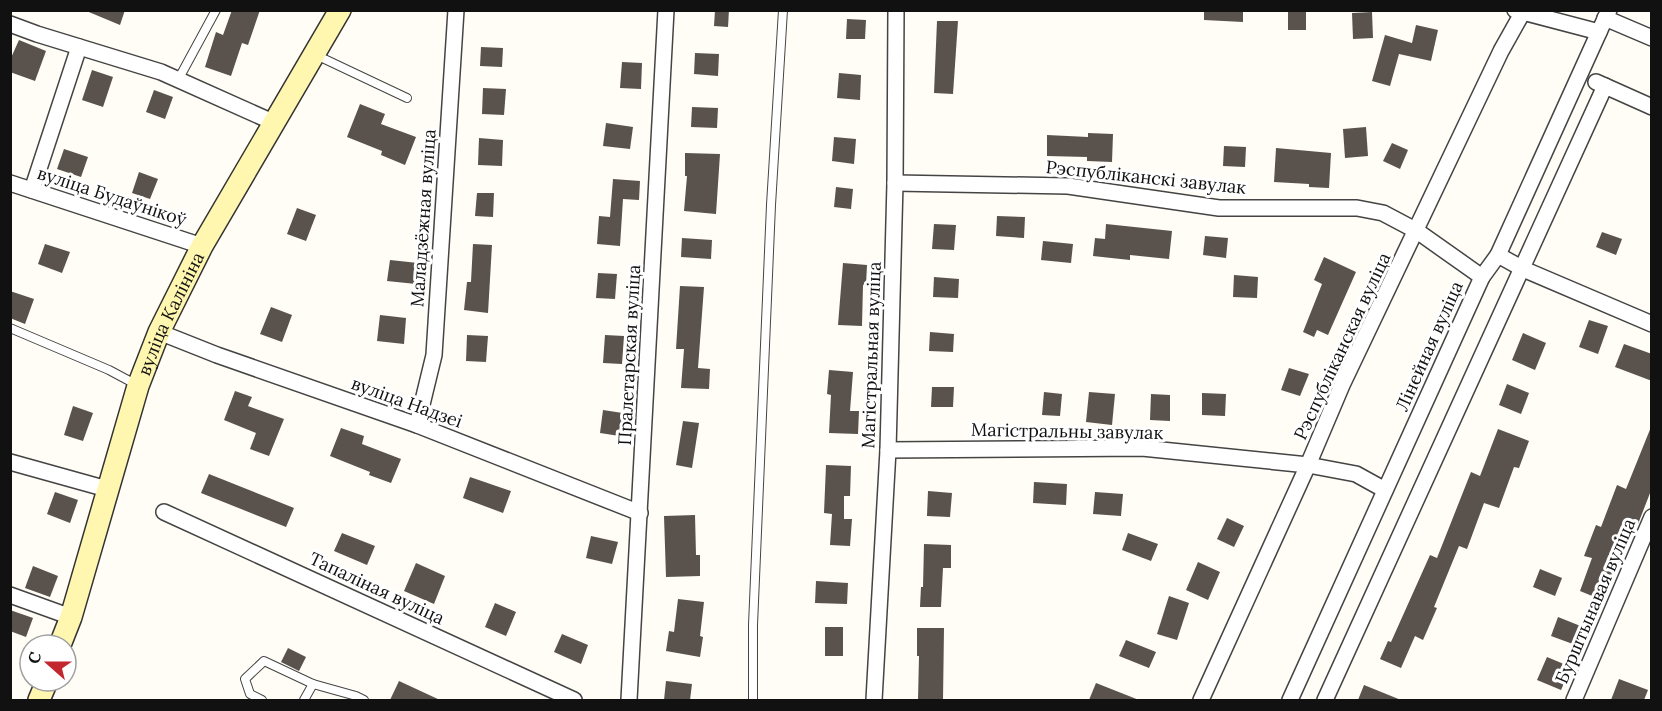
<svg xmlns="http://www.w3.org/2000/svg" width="1662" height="711" font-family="Lora,serif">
<rect width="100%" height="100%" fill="#fffdf5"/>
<!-- building -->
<g fill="#5a524d">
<path d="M84,10H125L120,25Z"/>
<path d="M232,10H260L248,45L242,43L231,76L205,67L216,32L223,35Z"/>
<path d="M715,10H729L728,27L714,26Z"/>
<path d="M1204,10H1243V22L1204,20Z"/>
<rect x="1288" y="10" width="18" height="20"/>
<path d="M1372,12L1373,38L1353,39L1352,13Z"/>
<path d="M847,19L866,20L865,39H846Z"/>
<path d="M937,21H958L953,94L934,93Z"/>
<path d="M1416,25L1438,30L1431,61L1399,54L1390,86L1372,81L1385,35L1412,43Z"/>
<path d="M19,40L46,51L35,81L10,72V60Z"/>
<path d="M481,47L503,48L502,67L480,66Z"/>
<path d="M695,53L719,54L718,76L694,74Z"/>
<path d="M622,62L642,63L641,89L620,88Z"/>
<path d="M92,70L113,77L103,107L82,100Z"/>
<path d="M839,73L861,75L860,100L837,98Z"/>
<path d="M483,88L506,89L504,115L482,114Z"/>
<path d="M154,90L173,97L165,119L146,112Z"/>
<path d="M360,104L385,114L381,124L416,137L405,165L381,155L382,151L347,137Z"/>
<path d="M692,107L718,108L717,128L691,127Z"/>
<path d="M606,123L633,127L630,149L603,146Z"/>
<path d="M1366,127L1368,156L1345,158L1343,129Z"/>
<path d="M1088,133L1113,134L1112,162L1087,161V157L1047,156V135L1088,137Z"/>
<path d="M834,137L856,139L854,164L832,161Z"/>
<path d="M479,138L503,140L502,166L478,165Z"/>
<path d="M1392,143L1408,150L1400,169L1383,161Z"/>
<path d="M1224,146L1246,147L1245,167L1223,166Z"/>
<path d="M1276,148L1331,153L1329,188L1309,187V184L1274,182Z"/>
<path d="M64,149L88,157L81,177L57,169Z"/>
<path d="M685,153L720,154L716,214L684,211L687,176H685Z"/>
<path d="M139,172L158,179L150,199L132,193Z"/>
<path d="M613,179L640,181L639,200L623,199L620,246L597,244L599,216L610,217Z"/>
<path d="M836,187L853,189L851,209L834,207Z"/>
<path d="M477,193H494L493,217L475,216Z"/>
<path d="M297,208L316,215L306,241L287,234Z"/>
<path d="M997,216L1025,217L1024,238L996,236Z"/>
<path d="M934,224L956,225L954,250L932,249Z"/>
<path d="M1106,224L1172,231L1169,259L1130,255V260L1093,256L1095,238L1105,239Z"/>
<path d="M1602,232L1622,239L1616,255L1596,247Z"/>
<path d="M1205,236L1228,238L1226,258L1203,255Z"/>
<path d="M682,238L712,240L711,259L681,257Z"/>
<path d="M1043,241L1073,244L1071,263L1041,260Z"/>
<path d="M45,244L70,252L62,273L38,264Z"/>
<path d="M473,244L492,245L488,313L464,310L467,282H471Z"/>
<path d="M1324,257L1356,272L1328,335L1317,330L1314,337L1303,332L1322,284L1314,280Z"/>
<path d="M390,260L418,263L416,284L387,281Z"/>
<path d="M843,263L867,265L866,285H863L862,326L838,325Z"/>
<path d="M598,273L617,274L615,299L596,298Z"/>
<path d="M1234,275L1258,277L1257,298L1233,297Z"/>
<path d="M934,277L959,279L958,298L933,297Z"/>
<path d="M680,286L704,287L698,368L710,369L709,389L681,388L684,349H676Z"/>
<path d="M10,291L34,299L25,324L10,318Z"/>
<path d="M271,307L292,315L282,342L260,334Z"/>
<path d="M380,315L406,318L404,344L377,341Z"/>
<path d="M1589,320L1608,326L1598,354L1579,347Z"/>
<path d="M930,332L954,334L953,352L929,351Z"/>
<path d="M1523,333L1546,343L1535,370L1512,360Z"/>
<path d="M467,335L488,336L486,362L466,361Z"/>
<path d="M605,335L624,336L622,364L603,363Z"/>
<path d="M1624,344L1652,354V381L1615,367Z"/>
<path d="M1289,368L1309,374L1300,396L1281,390Z"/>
<path d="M829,370L853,372L850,411H859L858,434L829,433L831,395L827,394Z"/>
<path d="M1507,384L1529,393L1521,414L1499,405Z"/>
<path d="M932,387H954L953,407H931Z"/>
<path d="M235,391L252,397L248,406L284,419L269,456L250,449L256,433L224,420Z"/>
<path d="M1044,392L1062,394L1060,416L1042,415Z"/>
<path d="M1089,392L1115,394L1112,425L1086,422Z"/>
<path d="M1202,393L1226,394L1225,416L1202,415Z"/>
<path d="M1151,394L1170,395V421L1150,420Z"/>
<path d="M73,406L93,413L83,441L64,435Z"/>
<path d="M603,410L629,414L626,437L600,433Z"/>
<path d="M683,421L699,423L692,468L676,465Z"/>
<path d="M1651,427L1652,488L1638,524L1633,522L1602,600L1580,591L1592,558L1584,556L1596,525L1601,527L1617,485L1626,489Z"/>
<path d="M341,428L364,436L362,444L401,459L391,483L369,475L370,472L330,456Z"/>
<path d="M1498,429L1529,441L1519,468L1514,467L1499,508L1484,503L1467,549L1459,546L1434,607L1437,608L1423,640L1415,636L1401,668L1380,659L1388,641L1391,642L1430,555L1437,558L1471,472L1480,476Z"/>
<path d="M826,465L851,466L850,496H844V519H852L850,546L830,545L832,514L824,513Z"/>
<path d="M209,474L294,508L286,527L201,493Z"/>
<path d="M470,477L511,491L503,513L463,498Z"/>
<path d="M1034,482L1067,484L1066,505L1033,503Z"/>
<path d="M928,491L952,493L950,517L927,516Z"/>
<path d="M55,492L78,500L70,523L47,514Z"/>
<path d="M1095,492L1123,494L1121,516L1093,514Z"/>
<path d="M695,515L696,555H700V576L666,577L664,516Z"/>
<path d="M1227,518L1244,526L1234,547L1217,539Z"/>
<path d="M342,533L375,546L367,565L334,551Z"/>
<path d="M1128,533L1158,544L1151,561L1122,550Z"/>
<path d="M591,536L618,542L612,564L586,558Z"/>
<path d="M924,544L951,545V568H943L941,607H920L921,587H923Z"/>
<path d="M1198,562L1220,572L1208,600L1186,590Z"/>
<path d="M416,563L445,576L434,604L404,591Z"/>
<path d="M33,566L58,576L50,597L25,588Z"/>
<path d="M1540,569L1562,578L1555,596L1533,587Z"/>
<path d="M816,581L848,583L847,604L815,603Z"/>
<path d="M1169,596L1189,603L1177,640L1157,634Z"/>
<path d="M678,599L704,602L700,636L703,637L700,657L666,651L669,631L674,632Z"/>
<path d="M495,603L516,612L506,636L485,627Z"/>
<path d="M10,610L33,618L26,637L10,631Z"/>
<path d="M1558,617L1588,629L1581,647L1551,636Z"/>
<rect x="825" y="627" width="18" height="29"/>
<path d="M917,628H944L943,700H918L919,656H917Z"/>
<path d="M562,634L588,645L581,664L554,652Z"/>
<path d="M1126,640L1156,652L1149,668L1119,656Z"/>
<path d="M288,648L306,657L299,671L281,662Z"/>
<path d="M1547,657L1571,667L1561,690L1537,680Z"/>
<path d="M1619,679L1648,690L1644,700H1611Z"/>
<path d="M399,681L440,700H390Z"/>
<path d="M666,681L692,684L690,700H664Z"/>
<path d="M1096,683L1139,700H1089Z"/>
<path d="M1364,685L1401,700H1358Z"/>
</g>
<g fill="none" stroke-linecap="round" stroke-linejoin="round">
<defs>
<g id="lane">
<path d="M316,55L407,98"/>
<path d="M178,80L216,10"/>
<path d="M10,328L109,370L137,385"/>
<path d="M262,700L250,694L245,679L264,661L313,684L356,696L364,700"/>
<path d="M304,700L313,684"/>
<path d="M753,700V625L771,205L783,10"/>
</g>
<g id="street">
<path d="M1515,10L1599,32"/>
<path d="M1605,18L1652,38"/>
<path d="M10,24L37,34L161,72L275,123"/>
<path d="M1596,82L1652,107"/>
<path d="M10,183L202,246"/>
<path d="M895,183L1068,186L1219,208H1357L1383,213L1417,231L1482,277"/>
<path d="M32,190L79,47"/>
<path d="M1498,255L1523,269L1652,324"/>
<path d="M159,332L217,355L417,425L640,513"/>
<path d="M417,425L434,355L456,10"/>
<path d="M888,450L1142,448L1308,465L1356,474L1385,490"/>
<path d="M10,462L107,489"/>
<path d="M164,512L574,700"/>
<path d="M10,595L71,617"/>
<path d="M629,700L666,10"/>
<path d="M874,700L888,450L895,183L896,10"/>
<path d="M1201,700L1308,465L1342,385L1501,51L1524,10"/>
<path d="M1290,700L1482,277L1498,255L1609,10"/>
<path d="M1325,700L1605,86"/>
<path d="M1574,700L1652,517"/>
</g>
<g id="secondary">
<path id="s1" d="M60,645L71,617L138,386L159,332L202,246L340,10"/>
<path d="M39,700L47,681"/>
</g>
</defs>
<!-- lane casing -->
<use href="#lane" stroke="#444" stroke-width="10"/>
<!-- street casing -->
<use href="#street" stroke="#444" stroke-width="18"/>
<!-- secondary casing -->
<use href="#secondary" stroke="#333" stroke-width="24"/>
<!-- lane -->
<use href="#lane" stroke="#fff" stroke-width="8"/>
<!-- street -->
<use href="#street" stroke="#fff" stroke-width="15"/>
<!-- secondary -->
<use href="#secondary" stroke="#fff6b0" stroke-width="21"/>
</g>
<g text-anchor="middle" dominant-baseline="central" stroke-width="6" stroke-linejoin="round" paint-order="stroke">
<!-- street labels -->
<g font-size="18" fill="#111" stroke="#fff">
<text transform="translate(1146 177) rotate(6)">Рэспубліканскі завулак</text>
<text transform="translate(112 196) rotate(18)">вуліца Будаўнікоў</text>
<text transform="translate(423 218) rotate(-86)">Маладзёжная вуліца</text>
<text stroke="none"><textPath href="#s1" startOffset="350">вуліца Калініна</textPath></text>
<text transform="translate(1342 346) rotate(-65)">Рэспубліканская вуліца</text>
<text transform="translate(1429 346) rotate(-66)">Лінейная вуліца</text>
<text transform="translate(629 355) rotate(-87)">Пралетарская вуліца</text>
<text transform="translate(871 355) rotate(-88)">Магістральная вуліца</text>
<text transform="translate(407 402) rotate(20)">вуліца Надзеі</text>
<text transform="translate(1067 431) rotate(1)">Магістральны завулак</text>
<text transform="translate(377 588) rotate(25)">Тапаліная вуліца</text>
<text transform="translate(1595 601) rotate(-67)">Бурштынавая вуліца</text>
</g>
</g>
<!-- border -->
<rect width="1662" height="711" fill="none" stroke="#111111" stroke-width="24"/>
<!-- north arrow -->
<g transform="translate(48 663) rotate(291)"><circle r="28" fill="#ffffff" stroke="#a0a0a0" stroke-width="1.5"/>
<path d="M0-4.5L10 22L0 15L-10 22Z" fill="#c4262e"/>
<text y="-9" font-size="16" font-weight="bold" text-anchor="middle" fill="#111111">С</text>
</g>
</svg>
